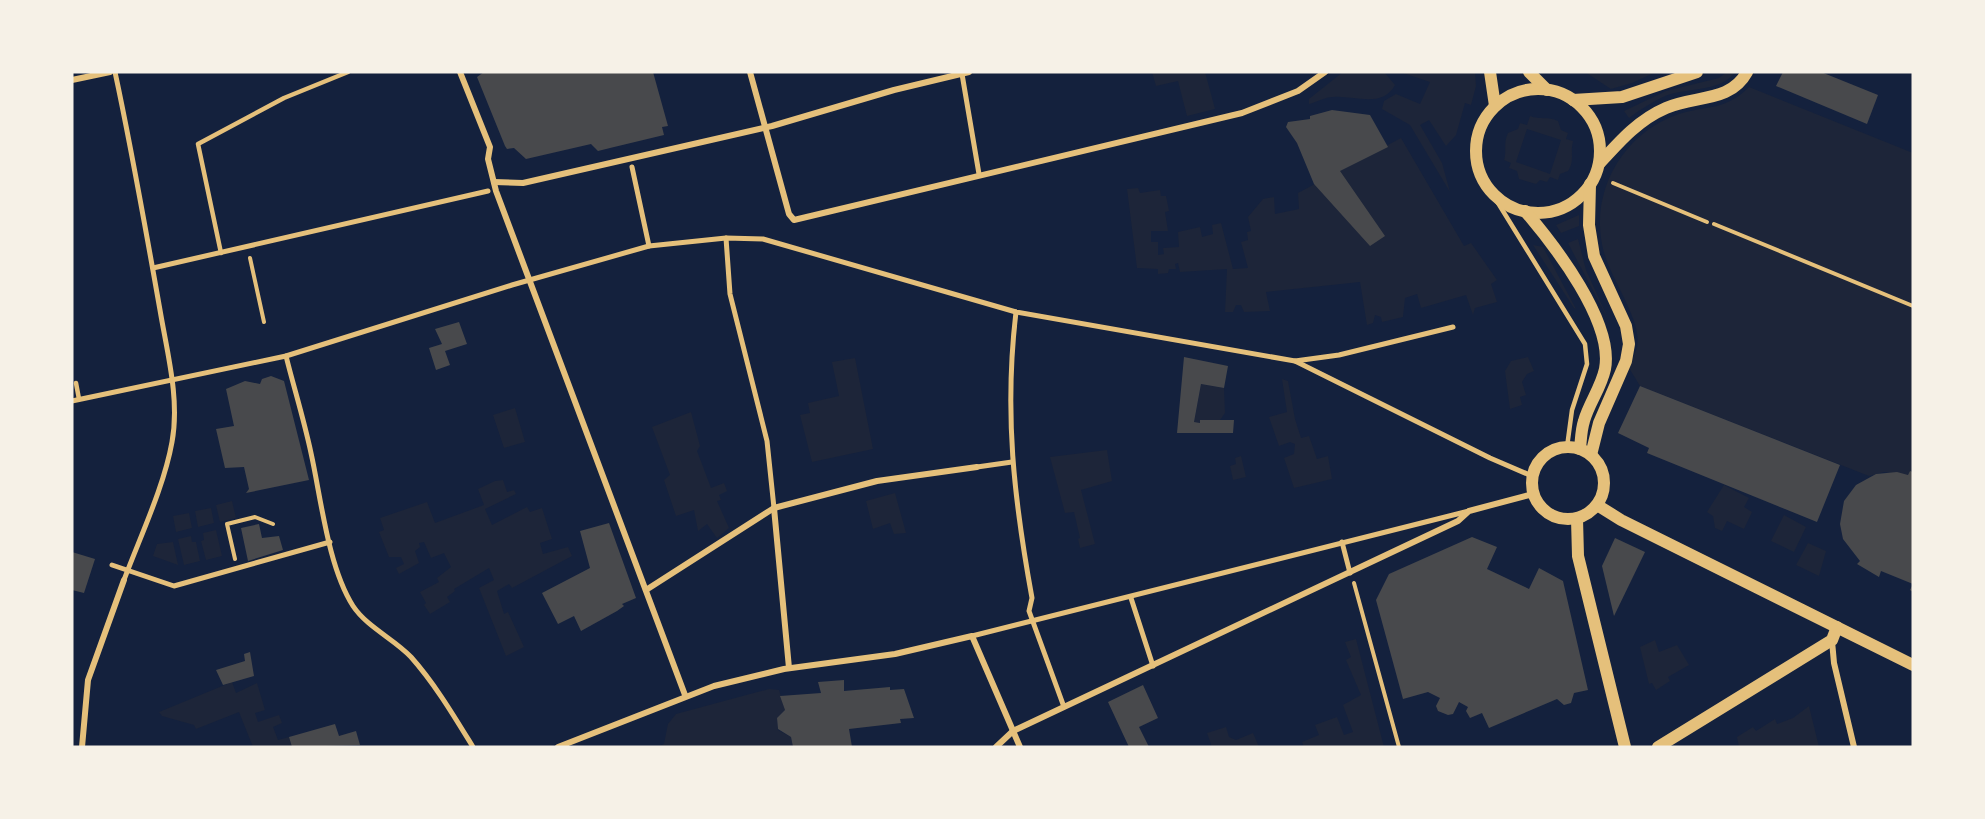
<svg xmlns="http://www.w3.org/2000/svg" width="1985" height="819" font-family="'Fira Sans',sans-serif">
<rect width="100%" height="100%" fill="#14213d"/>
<!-- green -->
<g fill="#1d2539" fill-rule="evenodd">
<path d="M1152,72H1205L1215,109L1187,116L1178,81L1156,86Z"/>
<path d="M1343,72H1384L1395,85C1382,109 1354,95 1333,97C1325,97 1317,102 1309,104V99Z"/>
<path d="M1400,72H1475L1476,86L1471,105L1465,103L1456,135L1446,146L1429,120L1420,125L1442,163L1450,192L1410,125L1382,109L1384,101L1396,94L1420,104L1430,82Z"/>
<path d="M1585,72H1656L1632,83L1611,89Z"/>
<path d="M1727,72H1735C1720,93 1687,87 1665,96C1652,102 1641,109 1629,118L1624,111L1666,91L1719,78Z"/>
<path d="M1749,87L1913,153V472L1910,471L1908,475L1884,472L1869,476L1640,386L1629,368C1631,361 1635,354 1637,347C1643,319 1607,276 1602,244C1591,188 1625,132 1679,114C1708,105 1725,111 1749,87Z"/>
<path d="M1530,116C1540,120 1548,116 1558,121L1561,130L1568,133L1566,139L1573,141C1570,153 1575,161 1568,171L1560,174L1558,180L1550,177L1547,182L1540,180L1536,184L1519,179L1517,171L1509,168L1511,163L1504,160C1507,151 1503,143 1508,133L1518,129L1520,123L1527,125ZM1527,129L1561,140L1550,174L1516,162Z"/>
<path d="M1401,138L1464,246L1471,243L1497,280L1491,284L1497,302L1475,308L1473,315L1466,295L1421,308L1417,294L1405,298L1403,317L1382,322L1381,317L1375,315L1373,323L1367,325L1360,282L1266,292L1270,311L1244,312L1241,305H1236L1233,312H1225L1227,269L1180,272L1178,263L1175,264L1176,269H1169L1168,273L1158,274V269L1137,268L1127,189L1138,188L1140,193L1160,190L1161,196H1166L1169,211L1165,212L1168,231H1151V242H1158V255L1164,254L1163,248L1179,247L1178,232L1200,227L1202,237L1213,234L1212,225L1221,223L1233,269L1248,268L1241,242L1248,240L1247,232L1251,231L1248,217L1263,199L1274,197L1275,214L1299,209L1298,193Z"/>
<path d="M1579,215V226L1561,233L1556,225Z"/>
<path d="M1578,239L1586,270L1610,323L1568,243Z"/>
<path d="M1533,245L1543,247L1576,309L1574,308Z"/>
<path d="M1528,357L1534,371L1527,374L1522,382L1526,395L1520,397L1522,405L1510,409L1505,371L1511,361Z"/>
<path d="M855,358L873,449L812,462L800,415L810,413L808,403L839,396L832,362Z"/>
<path d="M1282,379L1288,381L1295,419L1301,438L1309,436L1317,459L1328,456L1332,479L1294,488L1284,458L1294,454L1295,444L1290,442L1279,446L1269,417L1287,412Z"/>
<path d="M1201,384L1224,388L1225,413L1220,420H1201L1200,423L1194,422Z"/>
<path d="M515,408L525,442L504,448L493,415Z"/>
<path d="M691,412L700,446L697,451L711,488L724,483L727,491L719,495L721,500L717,501L729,528L717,538L707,524L698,531L694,510L676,516L664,480L670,475L652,427Z"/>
<path d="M1107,450L1112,481L1081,490L1095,544L1080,548L1078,539L1080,538L1074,512L1065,513L1050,457Z"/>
<path d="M1241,456L1246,477L1233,480L1230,466L1236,464L1235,458Z"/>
<path d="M503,480L507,492L514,490L516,494L485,509L492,525L527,507L530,512L542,508L552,539L540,543L543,554L568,547L572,556L512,588L509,584L497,591L504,614L508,612L524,647L506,656L479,588L494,580L489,568L454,589L455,591L447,597L450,602L430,614L424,605L426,603L420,592L439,582L437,578L451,567L444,553L431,558L424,542L419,543L420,547L415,551L419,563L399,574L396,568L404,564L401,557H389L379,532L384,530L380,518L427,502L435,523L484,505L478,489L495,481Z"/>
<path d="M1724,485L1749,498L1744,507L1752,512L1744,529L1727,521L1722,531L1715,528L1713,516L1707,512Z"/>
<path d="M895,493L906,533L894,534L890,523L873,529L866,501Z"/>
<path d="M232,501L236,518L220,522L216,505Z"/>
<path d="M211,508L214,523L198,527L195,511Z"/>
<path d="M189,513L192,528L176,532L173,516Z"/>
<path d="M1784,515L1806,527L1794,552L1771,541Z"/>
<path d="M216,530L222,556L206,560L201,541L204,540L203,533Z"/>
<path d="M191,536L192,542H196L200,561L184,565L178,539Z"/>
<path d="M173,542L178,565L153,556L157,544Z"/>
<path d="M1808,543L1826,551L1819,576L1796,565Z"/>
<path d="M1356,639L1384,747H1304L1302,742L1319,735L1315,725L1337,717L1344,735L1353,732L1343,705L1361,695L1346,660L1351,657L1345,642Z"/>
<path d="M1655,640L1659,652L1677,645L1689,665L1668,677L1670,681L1656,690L1652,683L1649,684L1640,647Z"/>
<path d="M232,682L236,693L257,683L265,710L255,713L258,722L279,715L282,723L273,727L278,740L289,737L292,747H253L239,712L196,729L194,725L162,716L159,712Z"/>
<path d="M769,689L779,690L785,710L777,718L778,730L791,737L793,747H657L664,744L668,724L676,714Z"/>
<path d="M1809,706L1819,747H1739L1737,737L1753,727L1756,731L1775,719L1777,724L1793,718Z"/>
<path d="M1226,727L1229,737L1236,740L1253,733L1259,747H1212L1207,733Z"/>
</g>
<!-- building -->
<g fill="#48494c">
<path d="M484,72H653L668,126L662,127L664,135L610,148L598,151L591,144L526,159L514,148L507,149L505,146L477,77Z"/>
<path d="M1783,72H1821L1878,95L1867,124L1776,86Z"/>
<path d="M1332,110L1370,115L1388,147L1340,171L1385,236L1370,246L1314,184L1297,143L1286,127L1288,122L1310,119V116Z"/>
<path d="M459,322L467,344L445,351L450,365L436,370L429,348L442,344L435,329Z"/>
<path d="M1184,357L1228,366L1224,388L1201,384L1194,422L1200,423V420H1234L1233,433H1177Z"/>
<path d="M271,376L284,381L309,480L246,493L249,489L244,467L225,468L216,429L234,426L226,389L245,381L260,384L262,379Z"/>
<path d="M1640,386L1840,465L1817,522L1647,453L1649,448L1618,433Z"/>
<path d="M1910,471L1913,472V592L1910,590L1913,584L1881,571L1879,577L1857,564L1860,561L1843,539L1840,524L1844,501L1856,485L1876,474L1897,472L1908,475Z"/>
<path d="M609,523L636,598L622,604L624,606L617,611L581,631L574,616L558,624L542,593L590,568L580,531Z"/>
<path d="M259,524L262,538L279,536L283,550L248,561L241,528Z"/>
<path d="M1472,537L1497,547L1487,569L1529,589L1539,568L1563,581L1588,690L1574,693L1571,703L1564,705L1557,699L1489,728L1482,713L1470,718L1466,711L1468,707L1459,702L1453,714L1448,715L1438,711L1436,706L1440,698L1428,692L1403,699L1376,600L1389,574Z"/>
<path d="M1615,538L1645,552L1614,616L1602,566Z"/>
<path d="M72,552L95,559L84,593L72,590Z"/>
<path d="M250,652L254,676L223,685L216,670L245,661L244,654Z"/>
<path d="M844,680V691L890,687V690L904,689L914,718L900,719L901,723L849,729L852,747H793L791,737L778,729L777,718L785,710L780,696L821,693L818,682Z"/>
<path d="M1143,685L1158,718L1139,727L1149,747H1129L1108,702Z"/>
<path d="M335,724L339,736L356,731L360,745L292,747L289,737Z"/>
</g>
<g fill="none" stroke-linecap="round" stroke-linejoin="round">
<!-- path -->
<g stroke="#e5c07b" stroke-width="4">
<path d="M1613,183L1707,222"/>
<path d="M1714,224L1913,306"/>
<path d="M250,258L264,322"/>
<path d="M235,559L227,524L255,517L273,524"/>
<path d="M1354,583L1399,747"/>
</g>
<!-- service -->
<g stroke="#e5c07b" stroke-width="4.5">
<path d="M1490,190L1585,344L1587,364L1572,410L1567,447"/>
<path d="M221,253L198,144L284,98L348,72"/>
<path d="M76,383L79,399"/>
</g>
<!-- pedestrian -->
<g stroke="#e5c07b" stroke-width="5">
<path d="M115,72C132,151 146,231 160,310C167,352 180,399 172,442C164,487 140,537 124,580"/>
<path d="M962,74L979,174"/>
<path d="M632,167L649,246"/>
<path d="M726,238L730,294L767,441L774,508"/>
<path d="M153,268L488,191"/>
<path d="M1016,312C1004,413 1014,499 1032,598L1029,611L1064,707"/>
<path d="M286,356C294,388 304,420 311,453C321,498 328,567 353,606C367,627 394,639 411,657C435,684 454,716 473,747"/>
<path d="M1295,361L1339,355L1453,327"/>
<path d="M72,401L286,356L512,285L649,246L726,238L763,239L1016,312L1295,361L1490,458L1532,476"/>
<path d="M977,467L1012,462"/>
<path d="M1342,542L1350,573"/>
<path d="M112,565L174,586L330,542"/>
<path d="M1131,598L1153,666"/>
<path d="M972,636L1469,511"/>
</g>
<!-- minor -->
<g stroke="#e5c07b" stroke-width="6">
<path d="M460,72L490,147L488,159L496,191L685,695"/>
<path d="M750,72L789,214L794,220L1242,113L1298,91L1325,72"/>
<path d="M72,80L110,72"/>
<path d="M494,182L523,183L772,126L894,90L969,72"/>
<path d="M774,508L789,668"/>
<path d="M646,590L774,508L877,481L977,467"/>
<path d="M1832,641L1834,663L1854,747"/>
<path d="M82,747L88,680L124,580"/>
<path d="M558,747L714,686L784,669L895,654L972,636L1020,747"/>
<path d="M996,747L1013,731L1458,521L1469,511L1533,494"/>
</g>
<!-- secondary -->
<g stroke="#e5c07b" stroke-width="12">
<path d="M1490,72L1495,106"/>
<path d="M1529,72L1547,90"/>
<circle cx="1538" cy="151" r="62"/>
<path d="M1573,100L1622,97L1697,72"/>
<path d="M1599,164C1619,142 1638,120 1666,108C1695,95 1730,103 1747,72"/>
<path d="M1590,184L1589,225L1594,256L1626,326L1629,344L1626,361L1599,423L1591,455"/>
<path d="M1525,211C1555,246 1614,322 1605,369C1601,388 1589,403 1584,421C1581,430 1581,440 1580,449"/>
<circle cx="1568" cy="483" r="36"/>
<path d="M1597,505L1621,520L1913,665"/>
<path d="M1577,519L1578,556L1625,747"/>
<path d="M1658,747L1832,640L1837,627"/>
</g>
</g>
<!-- border -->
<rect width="1985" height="819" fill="none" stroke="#f6f1e7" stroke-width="147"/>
</svg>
